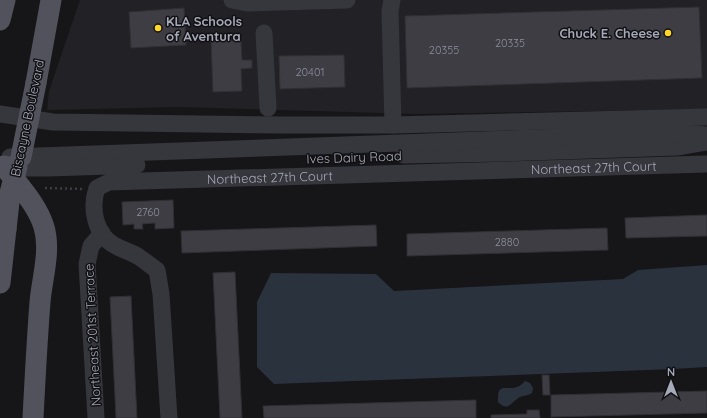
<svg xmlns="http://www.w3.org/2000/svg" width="707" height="418" font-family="Quicksand,sans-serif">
<rect width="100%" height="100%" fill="#161518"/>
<!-- built -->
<path fill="#222125" d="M80,0H707V109L418,114L179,107L47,110L49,91Z"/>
<!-- water -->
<g fill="#2a323d">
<path d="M707,265V367L674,369L274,384L257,367V302L271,273L376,274L394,291L623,279L638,270Z"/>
<path d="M525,381L530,383L533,388L532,393C528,396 524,395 520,397C512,401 508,413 498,402C497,381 506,391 517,387C520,386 523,383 525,381Z"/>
</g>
<!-- building -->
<g fill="#3d3d43" stroke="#302f34">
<path d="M699,7L702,78L407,88L405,16Z"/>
<path d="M184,8L186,45L131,48L129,12Z"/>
<path d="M241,40L242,60H252V68L241,69L242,91L213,92L211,41Z"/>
<path d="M344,55L345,87L280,89L279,56Z"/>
<path d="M173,200L174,228L155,229V223L142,224L143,229H134V224L123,225L122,202Z"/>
<path d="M707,215V236L626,238L625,218Z"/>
<path d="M376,225L377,246L182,253L181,231Z"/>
<path d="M607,228L608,250L407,256V234Z"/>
<path d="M235,272L242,418H220L213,273Z"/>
<path d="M131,296L137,418H116L110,297Z"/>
<path d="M542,375H549L550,395H543Z"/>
<path d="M707,391V413L551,417V395Z"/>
<path d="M476,400V418H264L263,406Z"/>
<path d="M527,410H539L540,418H491V415L527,414Z"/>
</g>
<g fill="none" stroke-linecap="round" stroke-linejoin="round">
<!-- path -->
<path stroke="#3c3d44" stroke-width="2.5" stroke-dasharray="2 3" stroke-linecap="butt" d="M45,188L82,189"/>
<!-- minor -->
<g stroke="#36363d" stroke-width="17">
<path d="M232,0L247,3L347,0"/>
<path d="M392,0L390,11L393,125"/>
<path d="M264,33L268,108"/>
<path d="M0,114L53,122L282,125H393L707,117"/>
<path d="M404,155L502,153L677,147L707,142"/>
<path d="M10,157L678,133L707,135"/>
<path d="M22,168H49L137,165"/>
<path d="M96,418L87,264L91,246L102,233"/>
<path id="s1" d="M169,418L161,294L157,270C151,266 145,261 139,257C132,252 122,250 114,245C95,234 90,208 97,188L109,182L707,164"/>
</g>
<!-- major -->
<g stroke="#52525c" stroke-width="21">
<path d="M0,20L5,0"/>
<path d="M36,83L51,0"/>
<path d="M4,166C18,185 37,204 44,227C51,251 42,278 40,302C37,341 35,379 33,418"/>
<path d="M0,283L6,229"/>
</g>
<!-- major-bridge -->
<g stroke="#52525c" stroke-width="21">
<path d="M21,157L36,83"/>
<path d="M0,167H17L10,193L6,229"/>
</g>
</g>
<!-- markers -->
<g fill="#ffd726" stroke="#111013" stroke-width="1.5">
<circle cx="158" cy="28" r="4"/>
<circle cx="668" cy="33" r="4"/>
</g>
<g text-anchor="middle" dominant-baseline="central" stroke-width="3" stroke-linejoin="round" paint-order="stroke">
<!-- number labels -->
<g font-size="11" fill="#8c8e9c">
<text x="510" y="43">20335</text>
<text x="444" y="50">20355</text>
<text x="310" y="72">20401</text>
<text x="148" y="212">2760</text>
<text x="507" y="242">2880</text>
</g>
<!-- poi labels -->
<g font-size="13" font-weight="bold" fill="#a6a9b9" stroke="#111013" text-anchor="start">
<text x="166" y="21">KLA Schools<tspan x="166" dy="15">of Aventura</tspan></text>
<text x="660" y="33" text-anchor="end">Chuck E. Cheese</text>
</g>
<!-- street labels -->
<g font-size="13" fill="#a6a9b9" stroke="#111013">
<text transform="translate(27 118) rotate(-78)">Biscayne Boulevard</text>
<text transform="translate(354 157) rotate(-2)">Ives Dairy Road</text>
<text stroke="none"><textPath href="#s1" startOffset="761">Northeast 27th Court</textPath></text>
<text stroke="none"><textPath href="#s1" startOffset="437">Northeast 27th Court</textPath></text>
<text transform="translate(92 335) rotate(-93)">Northeast 201st Terrace</text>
</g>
</g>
<!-- north arrow -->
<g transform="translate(671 382)" stroke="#111013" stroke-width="3" paint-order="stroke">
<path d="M0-3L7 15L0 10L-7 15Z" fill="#a6a9b9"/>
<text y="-6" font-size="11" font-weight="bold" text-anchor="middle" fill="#a6a9b9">N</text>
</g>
</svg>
